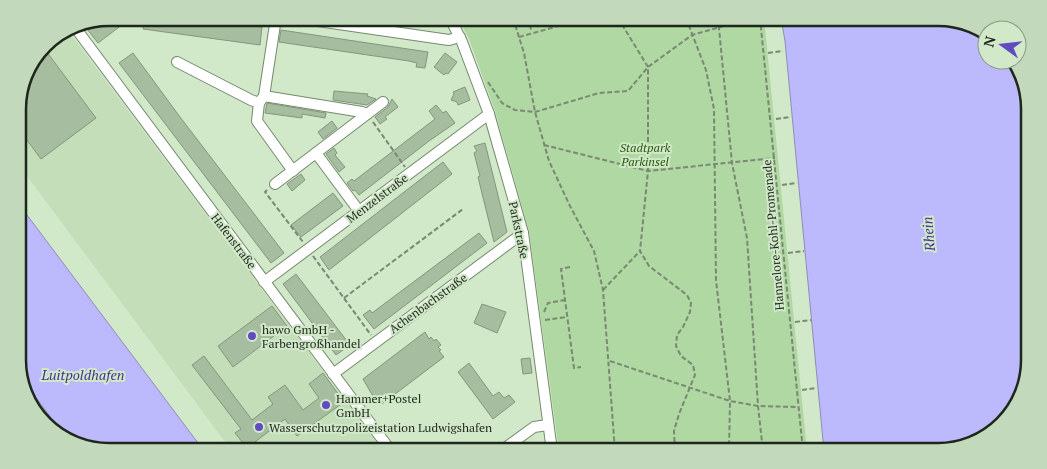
<svg xmlns="http://www.w3.org/2000/svg" width="1047" height="469" font-family="'PT Serif',serif">
<rect width="100%" height="100%" fill="#d1e8c9"/>
<!-- built -->
<g fill="#c3deb9">
<path d="M70,33L383,451H232L18,164V103L27,69L49,41Z"/>
<path d="M19,375L67,439L37,416Z"/>
</g>
<!-- green -->
<path fill="#b0d8a2" d="M458,18H764L807,451H559L529,231L495,111L469,39Z"/>
<!-- water -->
<g fill="#bcb9fd" stroke="#8d8db9">
<path d="M781,18H937L972,24L987,36V60H1013L1029,97L1023,394L989,436L943,451H824L785,41Z"/>
<path d="M18,203L204,451C171,451 92,458 67,439L19,375Z"/>
</g>
<!-- building -->
<g fill="#a7bd9f" stroke="#82977b">
<path d="M110,18H131L98,43L87,29L95,23Z"/>
<path d="M145,18H190L262,27L260,45L143,29Z"/>
<path d="M281,30L428,52L425,68L416,67L417,63L409,61L279,42Z"/>
<path d="M43,47L96,118L41,159L18,128V103L27,69Z"/>
<path d="M133,53L180,117L284,253L271,263L119,63Z"/>
<path d="M445,53L457,62L448,74L446,73L444,75L434,67Z"/>
<path d="M465,87L470,100L458,105L457,102L451,100L454,94L453,92Z"/>
<path d="M334,91L368,94L367,96L376,99L367,105L333,100Z"/>
<path d="M392,99L398,107L385,117L387,119L380,124L375,117L388,107Z"/>
<path d="M267,103L326,113L325,118L302,114V118L265,113Z"/>
<path d="M436,105L443,113L446,111L455,123L429,141L359,195L355,190L353,191L347,183L352,179L354,181L435,119L429,111Z"/>
<path d="M332,121L337,128L323,139L318,132Z"/>
<path d="M485,143L507,232L494,242L478,177L480,176L474,153L477,151L474,146Z"/>
<path d="M334,148L337,153L335,155L345,167L339,172L326,154Z"/>
<path d="M443,162L452,174L329,270L320,257Z"/>
<path d="M301,174L305,180L292,191L287,184Z"/>
<path d="M333,193L343,206L301,237L291,225Z"/>
<path d="M479,233L487,243L374,329L363,315L370,310L372,313Z"/>
<path d="M296,274L350,345L336,355L283,284Z"/>
<path d="M482,304L506,312L497,333L474,323Z"/>
<path d="M272,306L287,326L233,367L218,346Z"/>
<path d="M425,332L429,339L431,337L434,341L436,339L441,345L438,347L441,350L439,351L444,357L382,404L377,398H374L363,379Z"/>
<path d="M204,356L252,420L273,404L268,397L285,385L303,410L319,398L309,384L323,373L344,402L297,436L285,419L247,448L235,433L241,429L192,365Z"/>
<path d="M530,358L532,373L523,374L521,359Z"/>
<path d="M469,363L493,396L499,392L504,398L509,395L515,402L493,419L458,372Z"/>
</g>
<g fill="none" stroke-linecap="round" stroke-linejoin="round">
<defs>
<g id="minor">
<path d="M297,18L449,40L460,37"/>
<path d="M450,18L462,42L489,114L523,233L552,451"/>
<path d="M77,30L391,451"/>
<path d="M177,62L251,100L259,103"/>
<path d="M264,96L276,18"/>
<path d="M316,153L359,211"/>
<path d="M293,171L257,121L259,103L264,96L362,112L367,114"/>
<path d="M275,184L383,102"/>
<path d="M264,282L489,114"/>
<path d="M333,374L523,233"/>
<path d="M501,451L534,427L548,425"/>
</g>
</defs>
<!-- minor casing -->
<use href="#minor" stroke="#758a6e" stroke-width="12"/>
<!-- path -->
<g stroke="#798973" stroke-width="2" stroke-dasharray="5 2.5" stroke-linecap="butt">
<path d="M513,18L524,53L535,112L549,161L570,206L594,251L603,290L615,451"/>
<path d="M526,18L532,31"/>
<path d="M618,18L648,67V171L640,251L649,266L687,295L691,303L690,312L683,327L677,335L676,346L681,356L693,365L695,375L679,414L674,431L675,451"/>
<path d="M686,18L706,70L714,109L716,280L730,401L729,451"/>
<path d="M718,18L732,163L747,238L758,406L763,451"/>
<path d="M760,18L803,451"/>
<path d="M519,37L587,18"/>
<path d="M768,53L783,51"/>
<path d="M488,82L502,103L515,110L535,112L599,93L628,91L648,67L692,35L753,18"/>
<path d="M776,119L791,117"/>
<path d="M373,122L405,167"/>
<path d="M544,145L648,171L775,158"/>
<path d="M782,185L797,183"/>
<path d="M267,190L265,192L303,242"/>
<path d="M788,253L804,251"/>
<path d="M313,256L371,335"/>
<path d="M570,267L561,269L574,368L581,367"/>
<path d="M603,290L640,251"/>
<path d="M344,298L463,209"/>
<path d="M544,312L548,303L565,300"/>
<path d="M545,320L567,317"/>
<path d="M795,322L811,320"/>
<path d="M610,361L730,401L758,406L798,407"/>
<path d="M802,390L817,388"/>
</g>
<!-- minor -->
<use href="#minor" stroke="#fff" stroke-width="10"/>
</g>
<!-- markers -->
<g fill="#604bc3" stroke="#d1e8c9" stroke-width="2">
<circle cx="252" cy="336" r="5"/>
<circle cx="326" cy="405" r="5"/>
<circle cx="259" cy="427" r="5"/>
</g>
<g text-anchor="middle" dominant-baseline="central" stroke-width="4" stroke-linejoin="round" paint-order="stroke">
<!-- park labels -->
<g font-size="12" font-style="italic" fill="#275a0c" stroke="#d1e8c9">
<text x="645" y="147">Stadtpark<tspan x="645" dy="14">Parkinsel</tspan></text>
</g>
<!-- street labels -->
<g font-size="12" fill="#1e271b" stroke="#d1e8c9">
<text transform="translate(377 198) rotate(-37)">Menzelstraße</text>
<text transform="translate(519 230) rotate(78)">Parkstraße</text>
<text transform="translate(773 235) rotate(-95)">Hannelore-Kohl-Promenade</text>
<text transform="translate(234 241) rotate(53)">Hafenstraße</text>
<text transform="translate(428 303) rotate(-36)">Achenbachstraße</text>
</g>
<!-- poi labels -->
<g font-size="12" fill="#1e271b" stroke="#d1e8c9" text-anchor="start">
<text x="262" y="329">hawo GmbH -<tspan x="262" dy="14">Farbengroßhandel</tspan></text>
<text x="336" y="398">Hammer+Postel<tspan x="336" dy="14">GmbH</tspan></text>
<text x="269" y="427">Wasserschutzpolizeistation Ludwigshafen</text>
</g>
<!-- water labels -->
<g font-size="14" font-style="italic" fill="#443291" stroke="#d1e8c9">
<text transform="translate(928 234) rotate(-95)">Rhein</text>
<text x="83" y="374">Luitpoldhafen</text>
</g>
</g>
<!-- crop -->
<path d="M0 0H1047V469H0ZM109 26H938A83 83 0 0 1 1021 109V360A83 83 0 0 1 938 443H109A83 83 0 0 1 26 360V109A83 83 0 0 1 109 26Z" fill="#c3d9bb" fill-rule="evenodd"/>
<path fill="none" stroke="#1e271b" stroke-width="2.5" d="M109 26H938A83 83 0 0 1 1021 109V360A83 83 0 0 1 938 443H109A83 83 0 0 1 26 360V109A83 83 0 0 1 109 26Z"/>
<!-- north arrow -->
<g transform="translate(1002 45) rotate(285)"><circle r="24" fill="#d1e8c9" stroke="#899b83"/>
<path d="M0-4L9 19L0 12L-9 19Z" fill="#604bc3"/>
<text y="-8" font-size="14" font-weight="bold" text-anchor="middle" fill="#1e271b">N</text>
</g>
</svg>
